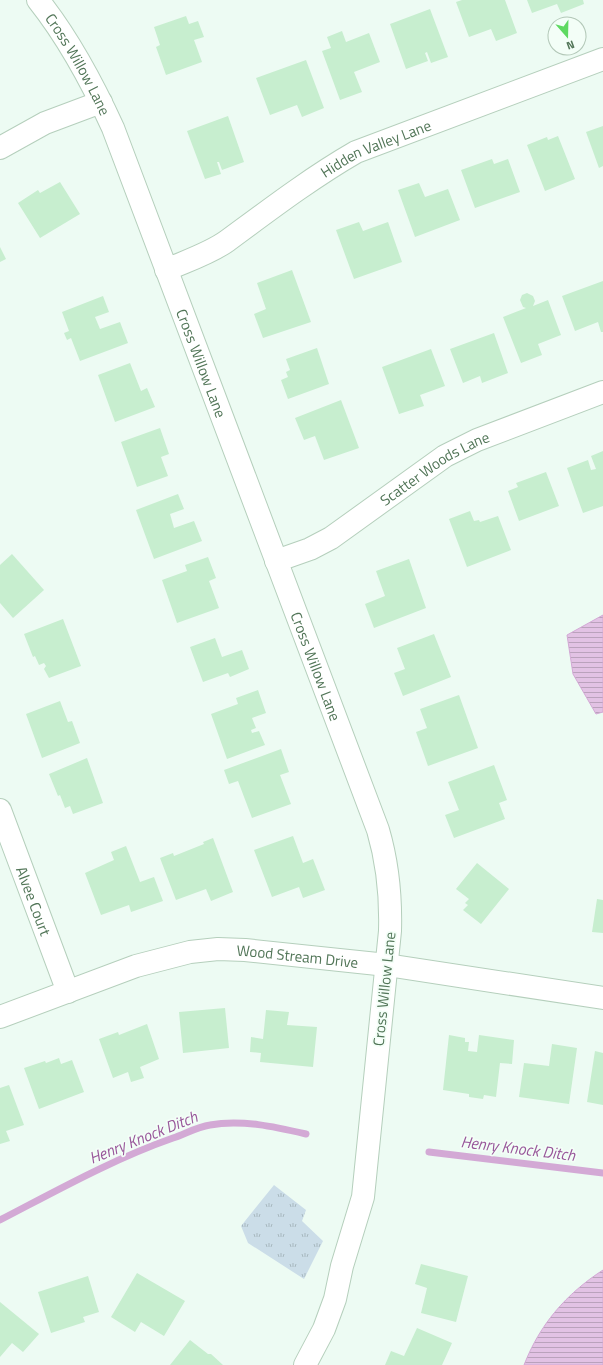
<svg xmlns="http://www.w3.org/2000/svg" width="603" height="1365" font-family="'Titillium Web',sans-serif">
<defs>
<pattern id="park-tufts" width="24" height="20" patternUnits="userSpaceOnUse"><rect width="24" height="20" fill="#cbdde8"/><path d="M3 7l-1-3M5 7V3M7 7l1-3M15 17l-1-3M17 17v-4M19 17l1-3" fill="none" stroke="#a7b8bf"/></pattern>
<pattern id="water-rules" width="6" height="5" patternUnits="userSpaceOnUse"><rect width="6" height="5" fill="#e2c2e4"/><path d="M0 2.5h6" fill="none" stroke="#baa2bc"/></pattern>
</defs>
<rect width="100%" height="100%" fill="#edfbf3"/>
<!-- park -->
<path fill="url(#park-tufts)" d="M274,1185L306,1210L302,1221L323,1241L304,1279L248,1243L241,1226Z"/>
<!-- water -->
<g fill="url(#water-rules)" stroke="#d3a9d5">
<path d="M603,615V712L596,714L573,674L567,635Z"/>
<path d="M603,1270V1365H524C540,1324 566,1294 603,1270Z"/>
</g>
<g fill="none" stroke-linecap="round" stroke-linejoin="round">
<!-- stream -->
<g stroke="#d3a9d5" stroke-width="7">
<path d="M429,1152L603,1173"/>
<path d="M0,1220C56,1191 113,1159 173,1138C185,1134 197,1127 210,1125C241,1119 276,1127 306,1134"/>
</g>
</g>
<!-- building -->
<g fill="#c7eecf">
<path d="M462,0H505L517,33L496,41L491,29L469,37L456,2Z"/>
<path d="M527,0H583L584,4L561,13L557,4L532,13Z"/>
<path d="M430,9L448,57L431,63L427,52L425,53L428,61L406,69L390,24Z"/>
<path d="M186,16L189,24L198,21L204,37L194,40L202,62L166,75L156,47L160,45L154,27Z"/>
<path d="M342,31L346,42L369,33L380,62L354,72L362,92L340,100L322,51L331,48L327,37Z"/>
<path d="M306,60L324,108L302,117L297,105L270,115L256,78Z"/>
<path d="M228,116L244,162L222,170L219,162H217L221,174L205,179L187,131Z"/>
<path d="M603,126V166L599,168L586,132Z"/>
<path d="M558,136L575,179L545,191L527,145L547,137L548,140Z"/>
<path d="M492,159L494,164L508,159L520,192L475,208L461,170Z"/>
<path d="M60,182L80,214L40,238L18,203L38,190L40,193Z"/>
<path d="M419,183L425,197L448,189L460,220L415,237L398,190Z"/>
<path d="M359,222L363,231L388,222L402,262L354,279L336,230Z"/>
<path d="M0,247L6,259L0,262Z"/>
<path d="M292,270L311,322L263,338L254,314L266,309L257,283Z"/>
<path d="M603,281V332H601L598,322L575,331L562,296Z"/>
<path d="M527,293L533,296L535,301L533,306L548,300L561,335L538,344L542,355L521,363L503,317L526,308L523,307L520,300L522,295Z"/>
<path d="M103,296L109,312L95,317L100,329L120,322L128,343L80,361L71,338L67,340L64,333L69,331L62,312Z"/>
<path d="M494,333L508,373L482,383L480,376L463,383L450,349Z"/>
<path d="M317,348L329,384L288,399L281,380L288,377L286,372L290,370L286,359Z"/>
<path d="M431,349L445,386L420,395L424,406L399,414L382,367Z"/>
<path d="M130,363L141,391L147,388L155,407L115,422L98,375Z"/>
<path d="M341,400L359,448L324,460L315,436L304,440L295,418Z"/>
<path d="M160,428L169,454L161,457L168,476L137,487L121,442Z"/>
<path d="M603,451V506L583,513L567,468L588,460L591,470L596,469L591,456Z"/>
<path d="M546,472L559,506L519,521L508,491L518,487L516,483Z"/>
<path d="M178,494L184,509L170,514L174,528L194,521L202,541L154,559L136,510Z"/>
<path d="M470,511L474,521L479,520L480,522L498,516L511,550L467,567L449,519Z"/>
<path d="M12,554L44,590L13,618L0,603V565Z"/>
<path d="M208,557L216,578L209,581L219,608L177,623L162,580L187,571L185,565Z"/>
<path d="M409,559L426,608L374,628L365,604L385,596L376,571Z"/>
<path d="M63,619L81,666L49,678L44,669L46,666L44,663L39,665L35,656L33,657L24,634Z"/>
<path d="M434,634L451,677L403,696L394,673L405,669L397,648Z"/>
<path d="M215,638L222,657L242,650L249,669L230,677L228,673L203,682L190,647Z"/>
<path d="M258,690L266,713L252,718L256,728L251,730L252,733L259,731L265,745L227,759L211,714L238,704L236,698Z"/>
<path d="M459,695L478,748L428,766L416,732L427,728L420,709Z"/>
<path d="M60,701L68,722L72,721L80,743L42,758L26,714Z"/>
<path d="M281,749L289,772L280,775L291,804L252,818L238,781L229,784L224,770Z"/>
<path d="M87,758L103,803L73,814L70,806L65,808L60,795L58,796L49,774Z"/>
<path d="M494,765L507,800L499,803L505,819L454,838L445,815L459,810L448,782Z"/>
<path d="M293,836L303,863L313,859L325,890L303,898L299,887L272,897L254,850Z"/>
<path d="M213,838L233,892L211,901L206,889L176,900L160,858L173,853L174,856L204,844L203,842Z"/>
<path d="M126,846L140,882L154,877L163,901L131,912L129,905L101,915L85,873L114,860L111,852Z"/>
<path d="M477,863L509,889L481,924L463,910L468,905L465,903L469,899L456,889Z"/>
<path d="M597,899L603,900V933L592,932Z"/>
<path d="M225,1008L229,1048L183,1053L179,1012Z"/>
<path d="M266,1010L289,1012L287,1025L317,1027L313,1067L260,1062L261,1053L250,1052L251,1037L263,1039Z"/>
<path d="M147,1024L159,1059L140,1067L144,1078L131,1082L128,1072L113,1078L99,1039L118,1032L119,1035Z"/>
<path d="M449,1035L465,1038V1042H469L468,1051L477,1052L479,1035L514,1040L512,1064L500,1063L496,1097L484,1095L483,1099L469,1097V1094L443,1090Z"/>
<path d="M552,1044L577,1048L569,1104L519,1097L524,1063L549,1066Z"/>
<path d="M595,1051L603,1053V1105L587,1102Z"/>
<path d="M59,1058L61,1064L72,1060L84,1092L39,1109L24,1068L45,1061L46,1063Z"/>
<path d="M9,1085L24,1125L6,1131L10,1141L0,1144V1088Z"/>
<path d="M421,1264L468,1276L456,1322L421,1313L427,1288L415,1284Z"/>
<path d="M137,1273L185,1301L164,1336L141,1322L135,1332L111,1317Z"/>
<path d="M88,1276L99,1312L83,1317L85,1322L51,1333L38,1292Z"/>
<path d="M0,1302L39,1334L23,1352L12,1343L0,1357Z"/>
<path d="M417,1328L452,1343L442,1365H385L391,1351L404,1356Z"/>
<path d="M190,1340L208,1354H211L223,1365H170Z"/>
</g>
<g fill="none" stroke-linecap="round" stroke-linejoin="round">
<defs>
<g id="minor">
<path id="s1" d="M38,0C69,39 92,82 113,128L378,830C388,864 391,896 390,931L363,1197L342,1266L335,1299L324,1329L305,1365"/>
<path d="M0,148L45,123L101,102"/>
<path id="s2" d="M166,270C186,261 209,254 227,241C269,210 311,178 356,152L603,59"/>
<path id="s3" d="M276,561L310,549L331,538L445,456L477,440L603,392"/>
<path id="s4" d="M0,810L68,992"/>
<path id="s5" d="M0,1017L136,966L190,952L218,949L245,950L387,965L603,998"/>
</g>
</defs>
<!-- minor casing -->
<use href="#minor" stroke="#b5cfbc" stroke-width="24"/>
<!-- minor -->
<use href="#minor" stroke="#fff" stroke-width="22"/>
</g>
<g text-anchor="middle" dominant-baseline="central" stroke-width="3.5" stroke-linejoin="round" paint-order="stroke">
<!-- street labels -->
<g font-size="15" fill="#517557" stroke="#f3fef7">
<text stroke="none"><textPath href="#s1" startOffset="76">Cross Willow Lane</textPath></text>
<text stroke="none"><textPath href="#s2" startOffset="244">Hidden Valley Lane</textPath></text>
<text stroke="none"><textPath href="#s1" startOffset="400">Cross Willow Lane</textPath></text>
<text stroke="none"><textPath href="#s3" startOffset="185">Scatter Woods Lane</textPath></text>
<text stroke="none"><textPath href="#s1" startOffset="724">Cross Willow Lane</textPath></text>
<text stroke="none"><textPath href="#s4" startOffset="97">Alvee Court</textPath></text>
<text stroke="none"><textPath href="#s5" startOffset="309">Wood Stream Drive</textPath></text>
<text transform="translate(384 989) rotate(-84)">Cross Willow Lane</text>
</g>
<!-- water labels -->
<g font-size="16" font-style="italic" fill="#98579a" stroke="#f3fef7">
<text transform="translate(143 1137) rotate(-22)">Henry Knock Ditch</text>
<text transform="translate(518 1148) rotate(7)">Henry Knock Ditch</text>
</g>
</g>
<!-- north arrow -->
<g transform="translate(567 36) rotate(160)"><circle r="19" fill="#f3fef7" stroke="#b2c7b7"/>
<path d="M0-3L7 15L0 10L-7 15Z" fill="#5ed961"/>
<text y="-6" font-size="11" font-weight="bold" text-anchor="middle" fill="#517557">N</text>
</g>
</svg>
